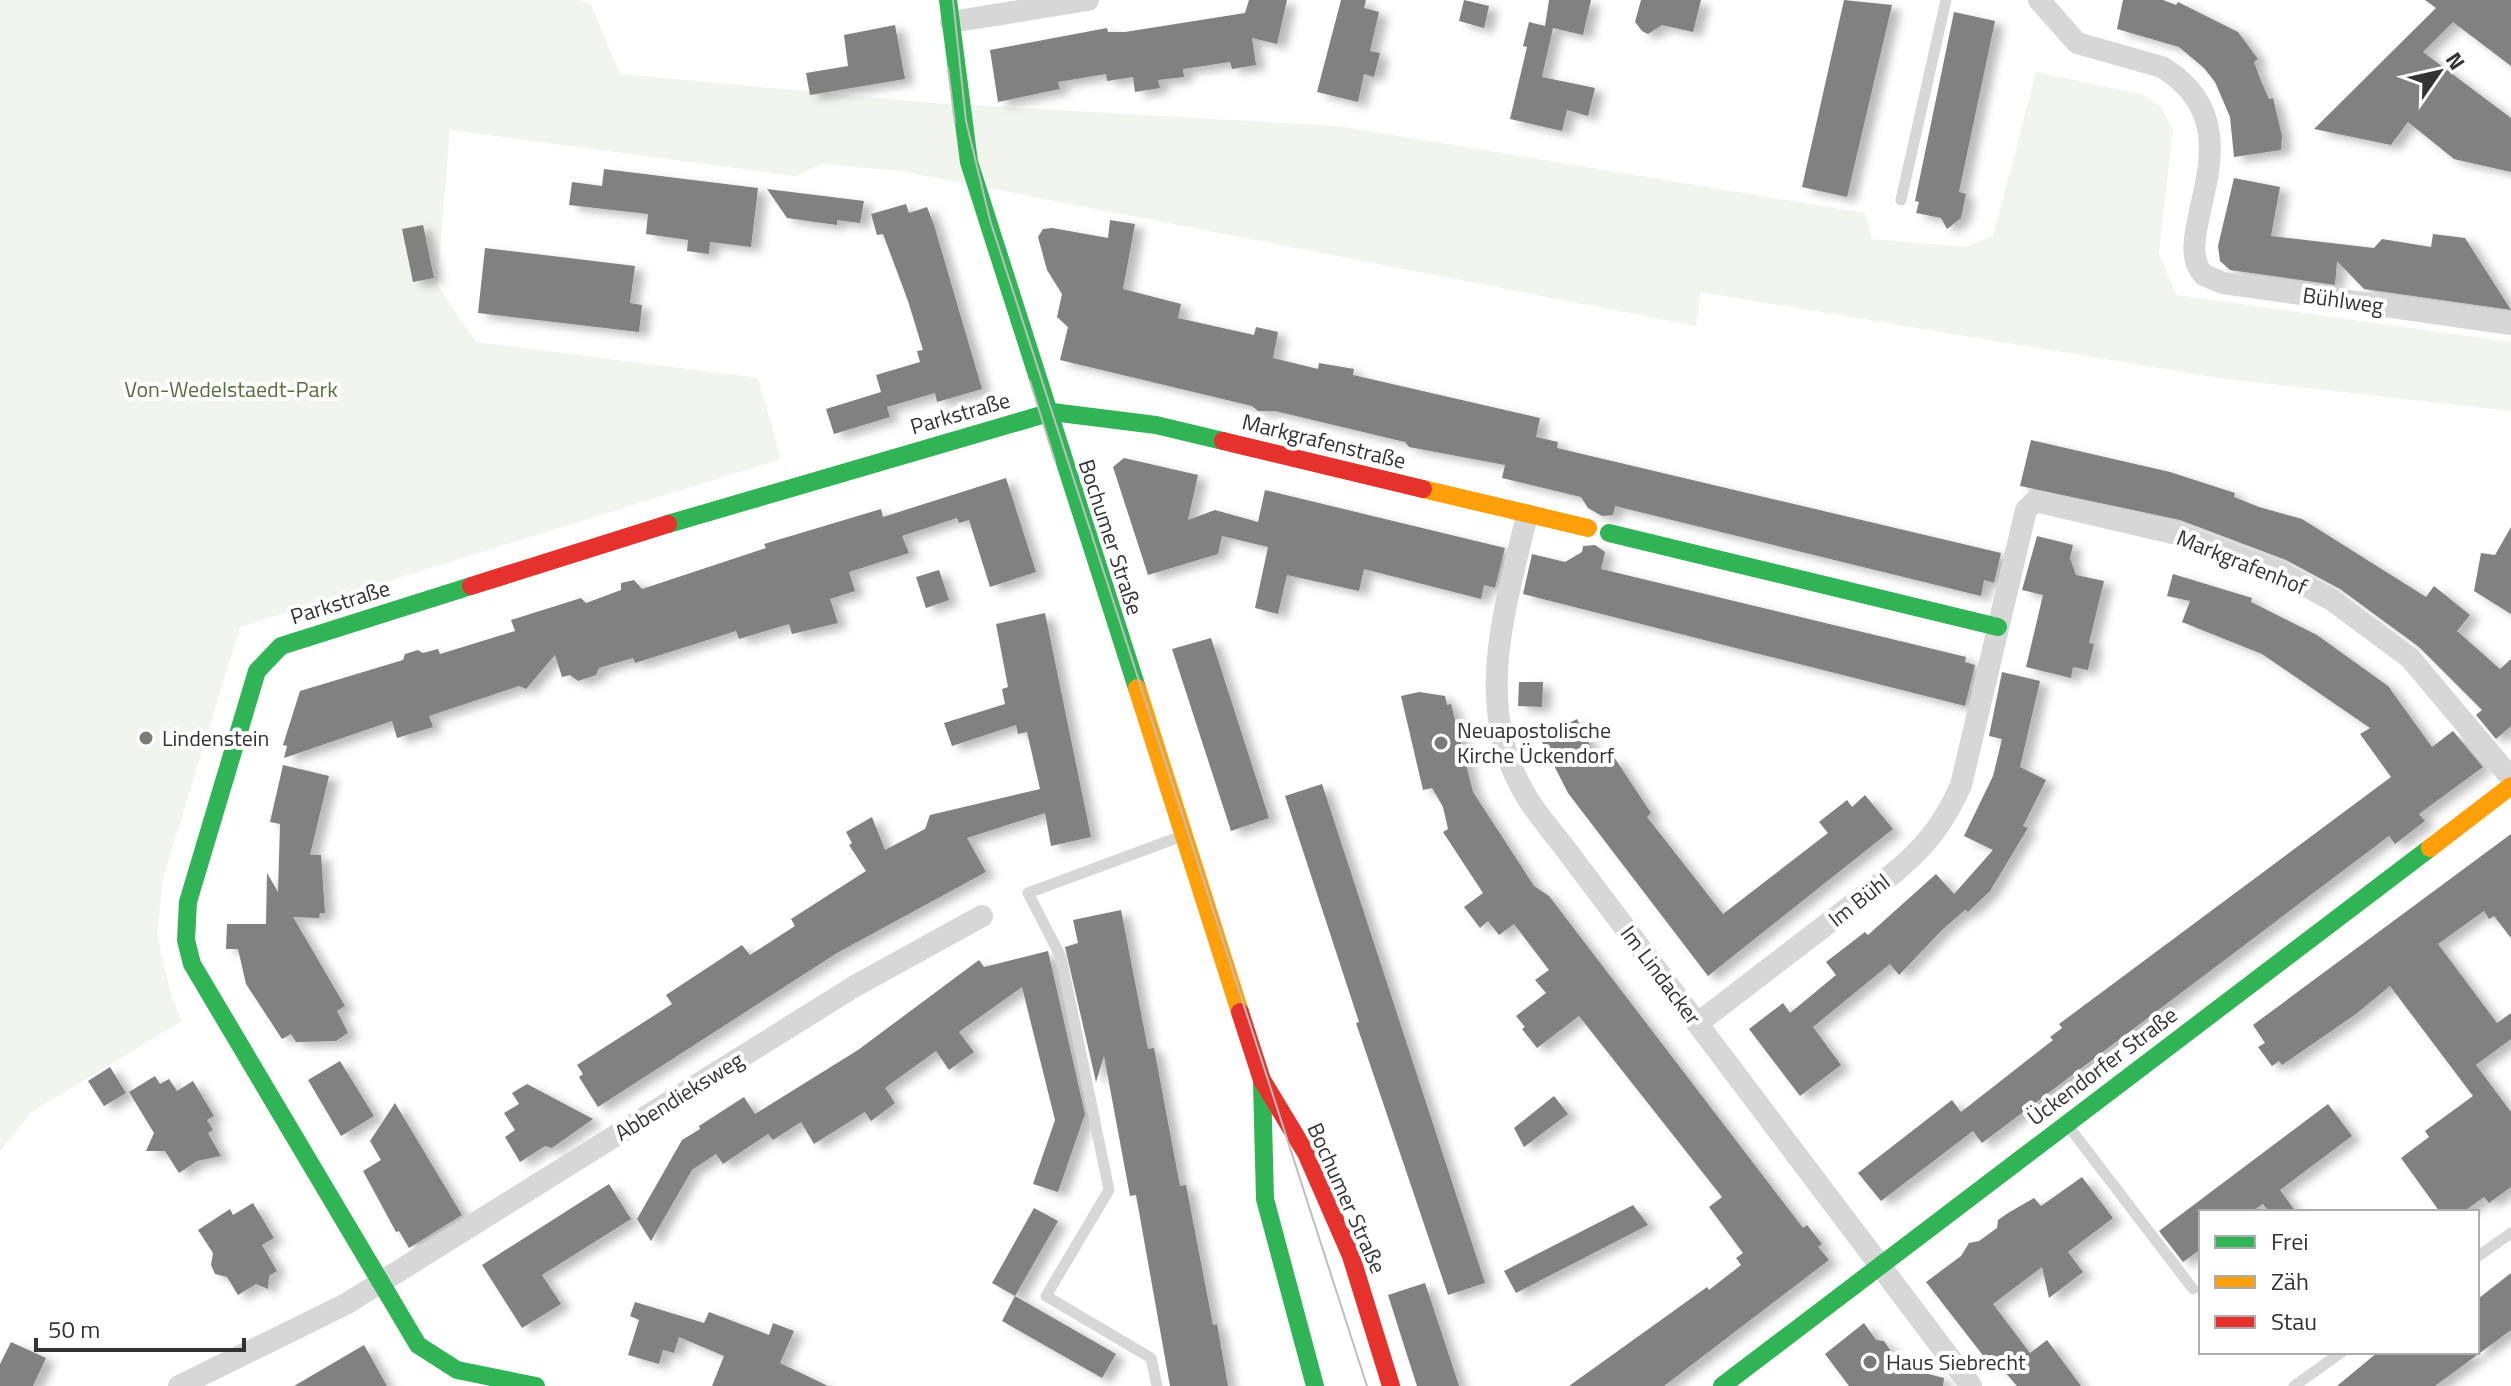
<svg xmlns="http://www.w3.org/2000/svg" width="2511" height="1386" font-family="'Titillium Web',sans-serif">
<defs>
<filter id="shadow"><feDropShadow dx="9" dy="5" stdDeviation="4" flood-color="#0004"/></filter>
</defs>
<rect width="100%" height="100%" fill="#fff"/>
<!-- green -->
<path fill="#f1f5ed" d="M0,0H581L591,4L620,74L933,103L1338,126L1865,213L1872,239L1966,247L1993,236L2036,72L2144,95L2161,107L2173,129L2159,253L2176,295L2511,342V411L2218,378L1701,292L1696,326L901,171L822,164L796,176L450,130L437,285L476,342L758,378L781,459L240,627L163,879L157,934L171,995L182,1021L32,1112L0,1151Z"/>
<!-- building -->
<g fill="#818181" filter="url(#shadow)">
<path d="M1249,0H1287L1277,44L1252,38L1256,65L1232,69L1230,62L1183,69L1184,77L1158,80L1160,88L1135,92L1133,77L1107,81L1106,74L1058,82L1060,89L998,102L990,50L1107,28L1108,32H1125L1245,13Z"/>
<path d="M1341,0H1366L1364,8L1379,12L1370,51L1380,53L1374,77L1364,74L1358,102L1317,92Z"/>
<path d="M1464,0L1489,6L1484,28L1459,21Z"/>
<path d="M1549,0H1591L1583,35L1553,28L1542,77L1595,88L1588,116L1567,110L1562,131L1510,119L1527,47L1523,46L1529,22L1545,26Z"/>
<path d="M1641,0H1701L1693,32L1662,25L1648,34L1642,31L1635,22Z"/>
<path d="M1844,0L1892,5L1847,197L1802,187Z"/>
<path d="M2123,0H2163L2176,5L2178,2L2238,32L2258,59L2254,62L2261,81L2269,99L2273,98L2282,136L2281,150L2234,157L2230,117L2215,82L2204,68L2179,47L2117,29Z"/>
<path d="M2425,0H2511V66L2453,22L2423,52L2511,118V172L2454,159L2408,122L2391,145L2314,129L2436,8Z"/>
<path d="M1954,12L1995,21L1959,192L1966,194L1961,218L1947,229L1941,218L1916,213L1919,202L1915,201Z"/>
<path d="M895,25L905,79L810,95L806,73L848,66L844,35Z"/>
<path d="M604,169L758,188L751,247L710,242L709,254L687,251L688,240L646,234L648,214L569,205L572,182L602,186Z"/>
<path d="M2234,178L2280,187L2271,236L2374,248L2382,239L2431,247L2433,234L2465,238L2511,310L2364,289L2337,261L2335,285L2230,270L2220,261L2218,246Z"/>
<path d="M767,189L864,201L860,223L837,220V225L787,218Z"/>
<path d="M906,204L909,213L927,207L934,225L982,389L937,402L935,393L887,407L890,417L834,434L826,409L881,392L876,375L920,362L917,351L923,350L908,301L883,234L877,235L871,214Z"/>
<path d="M1110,220L1135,224L1123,289L1181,304L1178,318L1254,335L1256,327L1278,332L1273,358L1318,369L1319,363L1354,369L1353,375L1540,418L1536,437L1558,442L1557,448L2001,553L1994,583L1984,580L1981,596L1615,506L1613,515L1602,516L1588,508L1581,497L1502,478L1505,465L1409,447L1405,442L1275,411H1258L1252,406L1060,360L1068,327L1057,317L1062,294L1047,270L1038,237L1043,229L1052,228L1108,238Z"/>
<path d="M423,225L434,278L413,282L402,229Z"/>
<path d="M485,248L635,266L630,303L642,305L639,332L478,313Z"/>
<path d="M2031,440L2170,472L2235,493L2234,497L2259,507L2302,519L2426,597L2434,586L2470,615L2457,631L2500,669L2511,659V726L2496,739L2476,715L2482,710L2419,647L2340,589L2286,560L2180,520L2020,486Z"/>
<path d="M1124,458L1198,475L1188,520L1215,510L1258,522L1265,490L1505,548L1495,588L1484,585L1481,599L1364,569L1359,591L1287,575L1278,614L1255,608L1268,547L1222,536L1218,554L1148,575L1113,467Z"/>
<path d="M1006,478L1036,572L990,587L969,520L959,523L957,518L902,536L909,553L849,572L855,591L830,599L838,623L792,634L789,624L739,639L736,631L635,663L633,658L599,668L596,675L578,681L570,675L562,677L555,655L526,689L519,686L429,716L433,727L397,738L392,721L284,758L287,746L283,745L300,691L403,660L405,654L418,650L423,653L438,649L440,654L515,631L511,620L581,598L586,603L621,590V583L634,580L642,589L766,548L764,544L881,509L883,517Z"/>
<path d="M2511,527V614L2474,591L2481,553L2495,555Z"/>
<path d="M2037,536L2073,545L2070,558L2076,575L2104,581L2089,643L2094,644L2088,670L2073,667L2071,678L2026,667L2043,595L2022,590Z"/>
<path d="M1595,545L1605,552L1601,569L1966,657L1965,662L1975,665L1965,706L1523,594L1532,554L1565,562L1582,552L1583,546Z"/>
<path d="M939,570L949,600L926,608L916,577Z"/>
<path d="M2173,574L2252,598L2251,602L2317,635L2388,686L2432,747L2453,731L2483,767L2419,814L2425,821L2395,844L2389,836L1982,1143L1973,1131L1881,1201L1858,1173L1952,1100L1961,1112L2053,1040L2050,1037L2062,1028L2059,1024L2391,777L2360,734L2370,728L2262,654L2182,622L2190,601L2167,596Z"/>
<path d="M1045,613L1091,837L1051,846L1045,813L967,838L986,872L837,953L598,1107L579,1077L583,1074L577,1065L672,1004L666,995L742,945L750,955L795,926L791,919L866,871L849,845L852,843L846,832L872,817L885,850L925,829L930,815L1040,789L1027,732L1018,734L1016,725L952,746L944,723L1005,704L1002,689L1008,687L996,624Z"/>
<path d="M1211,638L1269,818L1231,831L1172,649Z"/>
<path d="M2002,672L2040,681L2020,767L2046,780L2023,826L2028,828L1990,891L1968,912L1965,910L1942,930L1899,975L1890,964L1813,1027L1841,1065L1800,1096L1749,1029L1783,1003L1790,1013L1836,975L1826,962L1865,932L1868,935L1936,874L1954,894L1993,850L1964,836L1993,776L2002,739L1989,736Z"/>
<path d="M1519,682H1543L1542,707L1518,706Z"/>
<path d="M1419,692L1445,696L1447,705L1451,704L1473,792L1534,886L1549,896L1803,1228L1807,1225L1822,1244L1818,1247L1829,1260L1664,1386H1569L1707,1287L1709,1290L1741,1265L1736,1258L1743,1253L1709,1207L1722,1197L1579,1016L1537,1048L1522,1029L1525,1027L1516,1016L1546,993L1535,980L1549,970L1514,924L1499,935L1488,921L1480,928L1464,907L1483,893L1443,832L1448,829L1443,807L1432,788L1423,790L1401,696Z"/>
<path d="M1577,719L1600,766L1614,757L1651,813L1647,817L1723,914L1828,833L1819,822L1847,800L1852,807L1865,795L1893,829L1708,976L1568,793L1540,738Z"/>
<path d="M283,765L329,776L310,855H321L325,913H320L319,918L293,917L345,1006L337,1011L348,1033L336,1041L296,1042L291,1034L282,1039L246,984L238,949H226L227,924H266L267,873L278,892L280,824L270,822Z"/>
<path d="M1322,784L1485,1283L1448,1295L1356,1023L1359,1022L1285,796Z"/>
<path d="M2511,834V938L2494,916L2489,919L2484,911L2438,944L2497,1023L2511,1013V1039L2476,1065L2511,1112V1187L2489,1203L2484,1197L2463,1212H2440L2401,1158L2429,1137L2425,1131L2473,1096L2390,986L2356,1014L2282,1065L2279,1061L2272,1066L2258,1047L2265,1043L2253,1025Z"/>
<path d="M1121,910L1148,1049L1154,1048L1180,1186L1186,1185L1213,1325L1217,1324L1228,1386H1170L1136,1195L1130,1196L1104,1056L1096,1082L1065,947L1078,943L1073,920Z"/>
<path d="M1048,951L1085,1114L1058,1192L1033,1184L1055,1120L1022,987L959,1032L974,1052L949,1070L936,1051L885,1088L895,1103L871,1121L865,1112L814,1144L801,1122L773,1140L768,1134L723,1164L716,1154L692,1170L651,1241L637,1219L682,1140L700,1129L699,1126L744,1097L755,1114L858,1050L979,960L984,967Z"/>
<path d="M340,1061L374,1116L341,1136L308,1080Z"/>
<path d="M110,1067L126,1093L104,1106L88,1081Z"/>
<path d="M155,1076L160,1084L169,1079L177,1091L193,1081L214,1116L207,1120L213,1130L208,1133L221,1156L197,1161L179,1173L165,1151H146L154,1133L129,1092Z"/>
<path d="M527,1084L593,1119L552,1148L545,1146L520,1162L505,1137L515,1130L504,1113L519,1104L512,1093Z"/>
<path d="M1554,1096L1568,1114L1524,1147L1514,1128Z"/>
<path d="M395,1103L462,1215L409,1248L399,1231L396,1232L363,1171L381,1160L370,1141Z"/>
<path d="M2328,1104L2352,1136L2280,1190L2296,1212H2269L2263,1204L2251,1212H2201V1249L2183,1262L2159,1231Z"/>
<path d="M2082,1177L2113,1218L2068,1252L2083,1272L2049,1298L2042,1267L1993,1304L2030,1353L2047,1340L2081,1386H2017L1997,1363L1992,1367L1926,1282L1961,1256L1969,1243L1979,1241L1997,1228L1998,1220L2008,1213L2034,1198L2041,1206Z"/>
<path d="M609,1184L631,1219L542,1275L561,1304L522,1328L482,1265Z"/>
<path d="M253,1203L274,1238L262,1245L277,1271L269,1276L268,1289L256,1284L238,1295L227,1277L215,1274L211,1265L213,1253L198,1230L230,1209L233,1215Z"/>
<path d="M1633,1205L1648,1225L1516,1293L1504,1271Z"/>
<path d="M1034,1208L1058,1221L1015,1296L992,1283Z"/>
<path d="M2511,1273V1330L2435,1386H2337L2378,1352H2477L2479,1298Z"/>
<path d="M1425,1283L1445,1343L1459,1386H1417L1407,1355L1388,1295Z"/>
<path d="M1015,1296L1116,1354L1102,1378L1002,1321Z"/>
<path d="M635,1302L704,1323L709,1312L769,1335L773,1323L794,1331L780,1363L828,1386H712L724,1356L679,1337L674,1353L663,1350L659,1364L628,1355L639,1320L630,1316Z"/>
<path d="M1864,1323L1876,1340L1884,1341L1890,1350L1889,1364L1944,1378L1943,1386H1849L1825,1354Z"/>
<path d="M11,1342L46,1358L33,1386H0V1364Z"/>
<path d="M364,1345L387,1386H294Z"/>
</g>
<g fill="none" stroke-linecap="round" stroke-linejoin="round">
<!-- lane -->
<g stroke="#d7d7d7" stroke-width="11">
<path d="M1901,200L1946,0"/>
<path d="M2069,1127L2193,1289"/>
<path d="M2477,1257L2511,1233"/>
<path d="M1157,1386L1151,1358L1046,1296L1109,1190L1061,957L1028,893L1182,836"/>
<path d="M2294,1386L2342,1352"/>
</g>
<!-- street -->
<g stroke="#d7d7d7" stroke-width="22">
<path d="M2039,0L2077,43L2162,67C2264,129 2165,237 2204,275L2223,283L2511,324"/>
<path d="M951,22L1088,0"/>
<path d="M1527,515C1507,601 1475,697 1518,781C1529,805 1548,826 1564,847L1971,1386"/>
<path d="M1698,1023L1895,872C1926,846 1945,822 1961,785L2026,510L2035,501L2177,534L2280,572L2332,600L2410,658L2511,778"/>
<path d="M179,1386L346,1304L855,986L982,916"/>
</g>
<!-- fast -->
<g stroke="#30b455" stroke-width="18">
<path d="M948,0L969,162L1137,688"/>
<path d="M668,524L1052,412L1156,425L1223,441"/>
<path d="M1609,533L1998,627"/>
<path d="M471,586L281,646L257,671L188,902L186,940L192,964L418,1345L457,1370L536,1386"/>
<path d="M1262,1083L1265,1199L1315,1386"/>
<path d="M1722,1386L2430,848"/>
</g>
<!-- slow -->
<g stroke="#ff9f0a" stroke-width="18">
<path d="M1423,489L1588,528"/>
<path d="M1137,688L1240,1012"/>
<path d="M2430,848L2511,786"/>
</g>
<!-- jam -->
<g stroke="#e5322d" stroke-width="18">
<path d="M1223,441L1423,489"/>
<path d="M471,586L668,524"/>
<path d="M1240,1012L1262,1080L1306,1153L1351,1256L1391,1386"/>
</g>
<!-- tram -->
<g stroke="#bebebe" stroke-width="2">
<path d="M953,0L966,121L990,220L1367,1386"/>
<path d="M948,68L955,123"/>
<path d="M1030,381L1055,461"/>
</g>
</g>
<!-- markers -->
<g fill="#7a7a7a" stroke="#fff" stroke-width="3">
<circle cx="146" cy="738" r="8"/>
<circle cx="1441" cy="743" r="8"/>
<circle cx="1870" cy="1362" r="8"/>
</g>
<g text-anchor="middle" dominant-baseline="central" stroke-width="8" stroke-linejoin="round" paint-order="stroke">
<!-- street labels -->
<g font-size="22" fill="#333" stroke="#fff">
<text transform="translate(2343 300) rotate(8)">Bühlweg</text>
<text transform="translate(960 413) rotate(-16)">Parkstraße</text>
<text transform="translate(1324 441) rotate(14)">Markgrafenstraße</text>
<text transform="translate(1111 537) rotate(72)">Bochumer Straße</text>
<text transform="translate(2242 562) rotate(22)">Markgrafenhof</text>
<text transform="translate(340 602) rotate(-17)">Parkstraße</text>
<text transform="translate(1859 900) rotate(-38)">Im Bühl</text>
<text transform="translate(1661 975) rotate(53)">Im Lindacker</text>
<text transform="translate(2102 1066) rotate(-37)">Ückendorfer Straße</text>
<text transform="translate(679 1096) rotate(-32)">Abbendieksweg</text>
<text transform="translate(1347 1198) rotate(66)">Bochumer Straße</text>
</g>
<!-- park labels -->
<g font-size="22" fill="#56703f" stroke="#fff">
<text x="231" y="389">Von-Wedelstaedt-Park</text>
</g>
<!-- poi labels -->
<g font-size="22" fill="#333" stroke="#fff" text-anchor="start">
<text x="1457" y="730">Neuapostolische<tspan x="1457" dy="25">Kirche Ückendorf</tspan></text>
<text x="162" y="738">Lindenstein</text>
<text x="1886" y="1362">Haus Siebrecht</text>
</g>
</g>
<!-- legend -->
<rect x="2199" y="1210" width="280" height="144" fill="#ffffff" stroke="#adadad" stroke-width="2"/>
<rect x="2215" y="1236" width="40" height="12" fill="#30b455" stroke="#adadad" stroke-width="2"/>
<text x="2271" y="1250" font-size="24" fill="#333333">Frei</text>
<rect x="2215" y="1276" width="40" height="12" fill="#ff9f0a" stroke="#adadad" stroke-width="2"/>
<text x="2271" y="1290" font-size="24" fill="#333333">Zäh</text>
<rect x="2215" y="1316" width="40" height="12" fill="#e5322d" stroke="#adadad" stroke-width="2"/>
<text x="2271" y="1330" font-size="24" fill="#333333">Stau</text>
<!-- north arrow -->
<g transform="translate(2439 72) rotate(56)" stroke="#ffffff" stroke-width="6" paint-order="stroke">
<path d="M0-6L14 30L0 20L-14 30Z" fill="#333333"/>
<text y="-12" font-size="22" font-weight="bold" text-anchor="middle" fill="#333333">N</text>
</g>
<!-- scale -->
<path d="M36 1338v12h208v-12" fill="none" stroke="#333333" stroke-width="4"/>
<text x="48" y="1338" font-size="24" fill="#333333" stroke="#ffffff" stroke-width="6" paint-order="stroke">50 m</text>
</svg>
